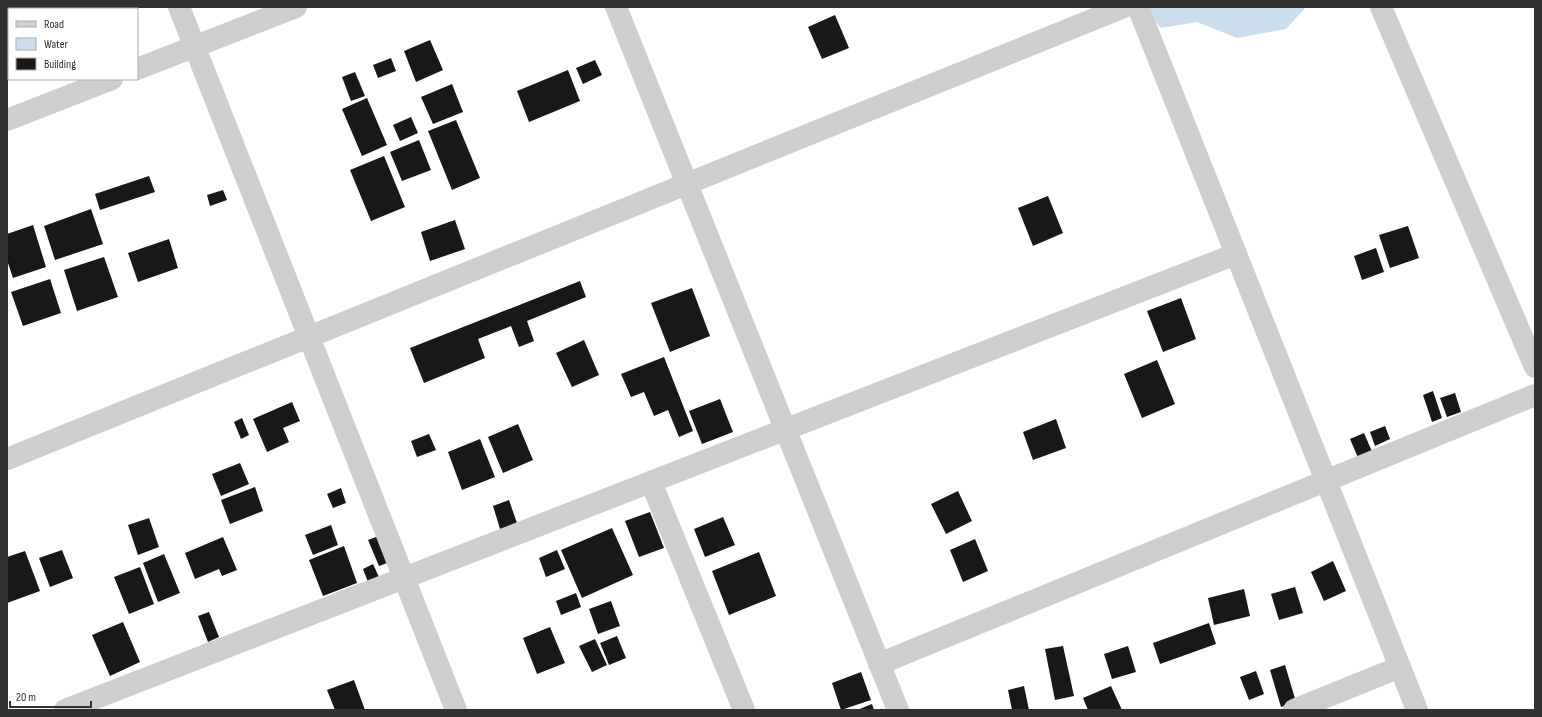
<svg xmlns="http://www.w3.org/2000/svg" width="1542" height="717" font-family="'Sofia Sans Condensed',sans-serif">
<rect width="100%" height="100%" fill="#fff"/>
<!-- water -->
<path fill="#cde" d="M1143,7H1306L1286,29L1237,38L1197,22L1161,28Z"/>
<!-- building -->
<g fill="#181818">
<path d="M835,15L849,48L822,59L808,27Z"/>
<path d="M430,40L443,70L416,82L404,51Z"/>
<path d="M391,58L396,71L378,78L373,65Z"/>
<path d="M595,60L602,75L583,84L576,68Z"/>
<path d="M568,70L580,101L529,122L517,91Z"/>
<path d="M355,72L365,96L351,101L342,77Z"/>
<path d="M452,84L463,112L433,124L421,97Z"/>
<path d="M367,98L387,145L362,156L342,109Z"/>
<path d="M411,117L418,133L400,141L393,125Z"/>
<path d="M456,120L480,178L452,190L428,131Z"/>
<path d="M419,140L431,170L402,181L390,152Z"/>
<path d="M384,156L405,207L371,221L350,170Z"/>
<path d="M149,176L155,192L100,210L95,194Z"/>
<path d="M223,190L227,200L210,206L207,195Z"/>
<path d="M1048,196L1063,233L1033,246L1018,208Z"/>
<path d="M91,209L103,244L55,260L44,226Z"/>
<path d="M455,220L465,249L430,261L421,232Z"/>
<path d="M33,225L46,267L13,278L7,260V234Z"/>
<path d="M1408,226L1419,258L1390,268L1379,235Z"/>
<path d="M169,239L178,268L138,282L128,253Z"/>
<path d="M1376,248L1384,272L1362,280L1354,256Z"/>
<path d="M104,257L118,297L77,311L64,270Z"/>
<path d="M50,279L61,313L23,326L11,292Z"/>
<path d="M580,281L586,297L527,321L534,341L519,347L511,326L478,339L485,358L424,383L410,348Z"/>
<path d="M692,288L710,336L670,352L651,303Z"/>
<path d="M1181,298L1196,339L1163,352L1147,311Z"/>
<path d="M584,340L599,375L572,387L556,353Z"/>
<path d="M664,357L693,431L679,437L668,410L654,416L644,392L631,397L621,374Z"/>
<path d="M1157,360L1175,404L1142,418L1124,374Z"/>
<path d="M1433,391L1442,418L1432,422L1423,395Z"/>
<path d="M1455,393L1461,412L1447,417L1440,398Z"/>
<path d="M720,399L733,432L702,444L689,411Z"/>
<path d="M292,402L300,421L283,428L289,442L267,452L253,419Z"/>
<path d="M242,418L249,435L241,439L234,422Z"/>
<path d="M1056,419L1066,448L1033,460L1023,432Z"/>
<path d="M518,424L533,460L503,473L488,437Z"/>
<path d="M1385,426L1390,439L1375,446L1370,432Z"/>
<path d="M1364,433L1373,454L1359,460L1350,439Z"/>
<path d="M429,434L436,450L417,457L411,441Z"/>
<path d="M480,439L495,477L462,490L448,452Z"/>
<path d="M240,463L249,484L221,496L212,474Z"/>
<path d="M255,487L263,511L230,524L221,500Z"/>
<path d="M341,488L346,503L333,508L327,494Z"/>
<path d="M958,491L972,521L946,534L931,504Z"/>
<path d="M509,500L518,526L501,532L493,506Z"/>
<path d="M650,512L664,548L639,557L625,521Z"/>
<path d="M723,517L735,545L705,557L694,529Z"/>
<path d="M149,518L159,547L138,555L128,525Z"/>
<path d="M331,525L338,545L313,555L305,535Z"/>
<path d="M612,528L633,575L582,598L561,550Z"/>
<path d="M384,534L395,560L379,566L368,540Z"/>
<path d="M223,537L237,570L222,576L219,569L195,579L185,553Z"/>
<path d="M975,539L988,571L963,582L950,550Z"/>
<path d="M344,546L357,583L323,596L309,560Z"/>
<path d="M62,550L73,578L50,587L39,558Z"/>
<path d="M557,550L565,569L546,577L539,558Z"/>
<path d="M25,551L40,591L7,603V557Z"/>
<path d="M759,552L776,596L729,615L712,571Z"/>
<path d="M164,554L180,593L158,602L143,563Z"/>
<path d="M1333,561L1346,591L1324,601L1311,572Z"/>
<path d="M373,564L379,577L368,582L363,569Z"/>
<path d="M140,567L154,604L129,614L114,577Z"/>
<path d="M1295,587L1303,613L1279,620L1271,594Z"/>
<path d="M1244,589L1250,616L1214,625L1208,598Z"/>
<path d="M576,593L581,607L561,615L556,601Z"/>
<path d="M611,601L620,626L598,634L589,609Z"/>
<path d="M209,612L219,637L208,642L198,616Z"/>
<path d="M123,622L140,662L110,676L92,635Z"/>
<path d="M1209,623L1216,644L1160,664L1153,643Z"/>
<path d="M550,627L565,663L537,674L523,638Z"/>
<path d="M617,636L626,658L609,665L600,643Z"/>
<path d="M595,639L607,665L592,672L579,646Z"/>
<path d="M1063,646L1074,696L1055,700L1045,649Z"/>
<path d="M1128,646L1136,672L1112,679L1104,654Z"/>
<path d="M1285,665L1296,702L1281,707L1270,670Z"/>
<path d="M1256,671L1264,694L1249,700L1240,677Z"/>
<path d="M861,672L871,700L841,710L832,683Z"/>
<path d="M354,680L365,710H335L327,690Z"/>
<path d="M1024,686L1029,710H1012L1008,690Z"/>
<path d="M1111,686L1122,710H1088L1083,698Z"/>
<path d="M872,704L874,710H857Z"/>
</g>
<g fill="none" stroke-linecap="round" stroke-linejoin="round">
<!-- street -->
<g stroke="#cecece" stroke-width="22">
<path d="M179,7L456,710"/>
<path d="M616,7L898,710"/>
<path d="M1138,7L1417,710"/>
<path d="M1381,7L1535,367"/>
<path d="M137,69L296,7"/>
<path d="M7,120L112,79"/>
<path d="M7,459L1124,7"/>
<path d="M651,482L744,710"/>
<path d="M879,664L1535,395"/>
<path d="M65,710L1236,254"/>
<path d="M1294,710L1400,667"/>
</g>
</g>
<!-- border -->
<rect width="1542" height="717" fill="none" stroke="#313131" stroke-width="16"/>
<!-- legend -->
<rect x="8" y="8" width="130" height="72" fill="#ffffff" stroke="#adadad"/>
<rect x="16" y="21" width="20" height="6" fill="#cecece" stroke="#adadad"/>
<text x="44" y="28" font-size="12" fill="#313131">Road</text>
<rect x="16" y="38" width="20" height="12" fill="#ccddee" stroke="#adadad"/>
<text x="44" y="48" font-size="12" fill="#313131">Water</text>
<rect x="16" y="58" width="20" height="12" fill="#181818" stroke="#adadad"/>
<text x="44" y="68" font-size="12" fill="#313131">Building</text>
<!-- scale -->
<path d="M10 701v6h81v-6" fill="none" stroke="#313131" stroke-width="2"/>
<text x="16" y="701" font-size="12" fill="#313131" stroke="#ffffff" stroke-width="3" paint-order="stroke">20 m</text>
</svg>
